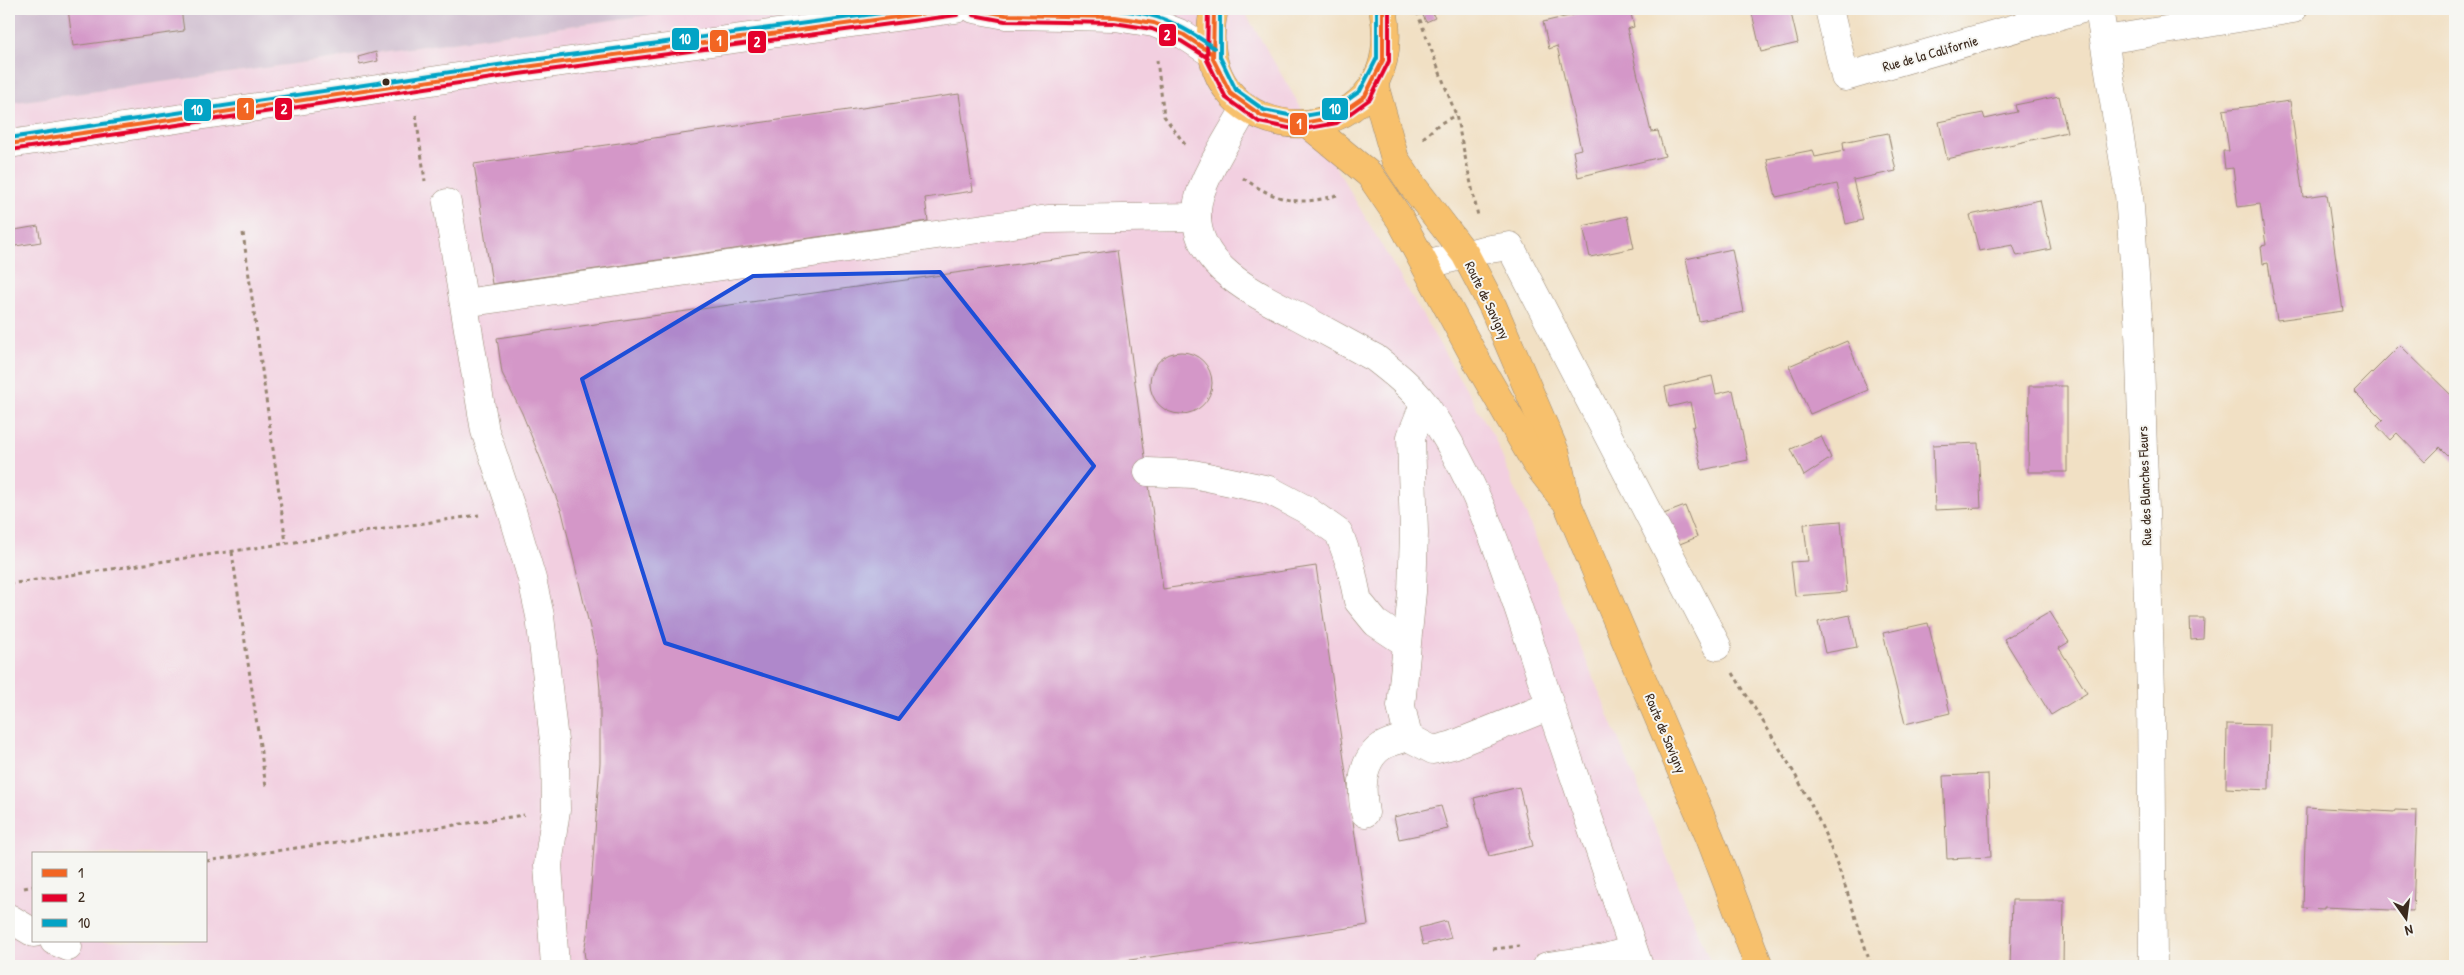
<svg xmlns="http://www.w3.org/2000/svg" width="2464" height="975" font-family="'Patrick Hand',sans-serif">
<rect width="100%" height="100%" fill="#f6f6f2"/>
<filter id="ink" filterUnits="userSpaceOnUse"><feTurbulence type="fractalNoise" baseFrequency=".02" numOctaves="2"/><feDisplacementMap in="SourceGraphic" scale="10" xChannelSelector="R" yChannelSelector="G"/><feConvolveMatrix kernelMatrix="1 2 1 2 8 2 1 2 1" color-interpolation-filters="sRGB"/></filter>
<filter id="wash" filterUnits="userSpaceOnUse"><feTurbulence type="fractalNoise" baseFrequency=".0096" numOctaves="4" result="noise"/><feDisplacementMap in="SourceGraphic" scale="20" xChannelSelector="R" yChannelSelector="G"/><feGaussianBlur stdDeviation="1.12" result="paint"/><feColorMatrix in="noise" values="0 0 0 0 0 0 0 0 0 0 0 0 0 0 0 0 0 1.4 0 .05"/><feComposite in="paint" operator="in"/></filter>
<g filter="url(#wash)">
<rect width="100%" height="100%" fill="#f1e0c4"/>
<!-- built -->
<path fill="#f2cfe0" fill-rule="evenodd" d="M693,9H1243L1494,437L1712,966H9V103ZM34,854H206V941H34Z"/>
<!-- industrial -->
<path fill="#cfbdcf" d="M9,9H693L9,103Z"/>
<g id="blocks">
<!-- building -->
<g fill="#d497c8">
<path d="M68,9H181L184,31L73,46Z"/>
<path d="M1420,9H1430L1435,18L1426,22Z"/>
<path d="M1599,9H1630L1634,27L1627,29L1651,132L1658,131L1665,156L1578,177L1573,151L1581,149L1557,46L1549,49L1543,22Z"/>
<path d="M1751,9H1790L1798,43L1761,52Z"/>
<path d="M376,52L378,61L360,65L358,57Z"/>
<path d="M959,94L973,191L925,198L928,221L492,284L474,164Z"/>
<path d="M2059,96L2067,132L1947,159L1939,122L1983,113L1985,119L2017,112L2015,105Z"/>
<path d="M2290,101L2303,197L2327,194L2343,311L2277,320L2268,263L2263,264L2261,246L2266,245L2260,204L2238,207L2233,168L2225,169L2223,151H2229L2223,110Z"/>
<path d="M1888,133L1896,171L1853,180L1863,220L1846,224L1837,184L1776,197L1767,159L1813,150L1815,157L1844,151L1843,142Z"/>
<path d="M2040,200L2051,249L2017,256L2013,245L1979,251L1970,215Z"/>
<path d="M1627,216L1634,248L1590,257L1583,226Z"/>
<path d="M38,226L41,242L9,247V231Z"/>
<path d="M1732,249L1744,312L1699,321L1686,259Z"/>
<path d="M1117,250L1163,589L1316,566L1368,925L1089,966H733L732,964L586,966L584,951L588,929L600,763V690L597,657L562,512L522,413L502,373L497,338Z"/>
<path d="M1847,341L1868,390L1810,414L1789,366Z"/>
<path d="M2400,345L2455,399V462L2440,447L2425,462L2397,433L2390,440L2377,426L2383,420L2354,391Z"/>
<circle cx="1181" cy="383" r="31"/>
<path d="M1712,376L1716,394L1733,390L1748,460L1702,470L1692,427L1695,426L1690,402L1669,407L1665,387Z"/>
<path d="M2029,386H2067V472H2028Z"/>
<path d="M1821,436L1831,458L1804,476L1791,449Z"/>
<path d="M1978,443L1981,508L1935,510L1933,445Z"/>
<path d="M1685,506L1697,537L1675,546L1661,515Z"/>
<path d="M1841,521L1847,592L1795,596L1791,562L1808,561L1804,524Z"/>
<path d="M2050,612L2069,642L2059,648L2087,693L2051,715L2004,639Z"/>
<path d="M1850,615L1857,647L1825,653L1818,622Z"/>
<path d="M2190,618H2204L2203,639L2191,640Z"/>
<path d="M1928,623L1950,713L1905,724L1883,633Z"/>
<path d="M2227,724L2270,725L2269,790L2226,788Z"/>
<path d="M1988,774L1991,857L1947,859L1943,776Z"/>
<path d="M1519,787L1533,846L1489,856L1474,798Z"/>
<path d="M1441,806L1448,829L1399,839L1394,817Z"/>
<path d="M2306,807L2394,812L2395,810L2417,811L2413,911L2324,907V909L2303,908Z"/>
<path d="M2012,900H2064L2063,966H2010Z"/>
<path d="M1446,921L1451,938L1423,945L1419,928Z"/>
</g>
</g>
</g>
<g filter="url(#ink)">
<use href="#blocks" fill-opacity="0" stroke="#968571" stroke-width="1"/>
<g fill="none" stroke-linecap="round" stroke-linejoin="round">
<defs>
<g id="minor">
<path d="M974,9L1006,15L1115,17L1154,23L1184,35L1211,53"/>
<path d="M1829,9L1845,77L2082,9"/>
<path d="M2099,9L2129,194L2139,330L2151,691L2153,966"/>
<path d="M2105,40L2293,9"/>
<path d="M1246,107C1232,132 1203,176 1198,202C1187,264 1254,293 1298,316C1324,330 1349,344 1375,358C1393,372 1411,386 1425,405C1486,490 1518,609 1551,708C1580,794 1610,880 1639,966"/>
<path d="M9,144L518,68L956,9"/>
<path d="M447,203L485,431L512,511L532,579L540,616L555,750L556,810L548,865L555,966"/>
<path d="M1426,265L1483,250L1510,246L1717,646"/>
<path d="M464,303L1048,219L1197,217"/>
<path d="M1424,404L1411,437L1414,533L1412,592L1401,706L1408,737L1433,750L1453,745L1550,706"/>
<path d="M1148,472L1193,474L1269,490L1305,509L1339,533L1351,567L1358,601L1376,623L1406,643"/>
<path d="M1365,813C1361,791 1360,762 1381,747C1388,742 1400,740 1408,737"/>
<path d="M9,918L34,933"/>
<path d="M54,941L68,947"/>
<path d="M1547,966L1605,958L1633,950"/>
</g>
<g id="major">
<path d="M1214,9C1182,160 1414,164 1383,9"/>
<path d="M1374,84L1395,159L1412,185L1465,254L1493,307L1556,454L1567,503L1710,838L1759,966"/>
<path d="M1308,124L1370,175L1400,219L1479,365L1535,462L1561,496"/>
</g>
</defs>
<!-- minor casing -->
<use href="#minor" stroke="#968571" stroke-width="29"/>
<!-- major casing -->
<use href="#major" stroke="#968571" stroke-width="29"/>
<!-- path -->
<g stroke="#968571" stroke-width="3" stroke-dasharray="4 4" stroke-linecap="butt">
<path d="M1417,12L1456,115L1478,216"/>
<path d="M1157,60L1164,116L1186,146"/>
<path d="M416,115L425,181"/>
<path d="M1423,138L1439,124L1456,115"/>
<path d="M1243,178C1277,202 1301,207 1340,194"/>
<path d="M243,233L286,543"/>
<path d="M232,552L266,787"/>
<path d="M9,584L479,515"/>
<path d="M1733,673C1764,725 1800,776 1824,832C1843,876 1857,921 1871,966"/>
<path d="M206,861L524,815"/>
<path d="M24,888L34,886"/>
<path d="M1493,949L1520,946"/>
</g>
<!-- minor -->
<use href="#minor" stroke="#fff" stroke-width="28"/>
<!-- major -->
<use href="#major" stroke="#f7c06c" stroke-width="28"/>
<defs>
<g id="bus-1">
<path d="M974,9L1006,15L1115,17L1154,23L1184,35L1211,53"/>
<path d="M1214,9L1213,59L1231,94L1262,116L1298,124L1335,117L1365,96L1383,60V9"/>
<path d="M9,144L518,68L956,9"/>
</g>
<g id="bus-2">
<path d="M1208,9L1207,60L1226,98L1259,122L1298,130L1337,123L1370,99L1389,61V9"/>
<path d="M973,15L1005,21L1114,23L1152,29L1181,41L1208,58"/>
<path d="M10,150L519,74L957,15"/>
</g>
<g id="bus-3">
<path d="M1007,9C1051,10 1115,4 1157,17C1178,24 1196,35 1214,48"/>
<path d="M1220,9V57L1236,90L1264,110L1298,117L1332,111L1360,91L1377,58V9"/>
<path d="M9,138L517,62L911,9"/>
</g>
</defs>
<!-- bus-1 casing -->
<use href="#bus-1" stroke="#f6f6f2" stroke-width="8"/>
<!-- bus-2 casing -->
<use href="#bus-2" stroke="#f6f6f2" stroke-width="8"/>
<!-- bus-3 casing -->
<use href="#bus-3" stroke="#f6f6f2" stroke-width="8"/>
<!-- bus-1 -->
<use href="#bus-1" stroke="#f26522" stroke-width="4"/>
<!-- bus-2 -->
<use href="#bus-2" stroke="#e4002b" stroke-width="4"/>
<!-- bus-3 -->
<use href="#bus-3" stroke="#03a3c5" stroke-width="4"/>
</g>
</g>
<!-- marked area -->
<path fill="#1d4ed8" fill-opacity="0.2" stroke="#1d4ed8" stroke-width="4" stroke-linejoin="round" d="M940,272L1094,466L899,719L665,643L582,379L753,276Z"/>
<!-- markers -->
<circle fill="#3b2a1e" stroke="#f6f6f2" stroke-width="2" cx="386" cy="82" r="4.5"/>
<g text-anchor="middle" dominant-baseline="central" stroke-width="4" stroke-linejoin="round" paint-order="stroke">
<!-- street labels -->
<g font-size="14" fill="#3b2a1e" stroke="#f6f6f2">
<text transform="translate(1930 53) rotate(-16)">Rue de la Californie</text>
<text transform="translate(1488 300) rotate(64)">Route de Savigny</text>
<text transform="translate(2144 486) rotate(-92)">Rue des Blanches Fleurs</text>
<text transform="translate(1666 733) rotate(67)">Route de Savigny</text>
</g>
</g>
<g stroke="#f6f6f2" stroke-width="2">
<rect x="1158" y="23" width="19" height="24" rx="5" fill="#e4002b"/>
<rect x="671" y="27" width="29" height="24" rx="5" fill="#03a3c5"/>
<rect x="709" y="29" width="20" height="24" rx="5" fill="#f26522"/>
<rect x="747" y="30" width="20" height="24" rx="5" fill="#e4002b"/>
<rect x="236" y="97" width="19" height="24" rx="5" fill="#f26522"/>
<rect x="1321" y="97" width="28" height="24" rx="5" fill="#03a3c5"/>
<rect x="274" y="97" width="19" height="24" rx="5" fill="#e4002b"/>
<rect x="183" y="98" width="29" height="24" rx="5" fill="#03a3c5"/>
<rect x="1289" y="112" width="19" height="24" rx="5" fill="#f26522"/>
</g>
<g font-size="14" text-anchor="middle" font-weight="bold" fill="#fff">
<text x="1167" y="40">2</text>
<text x="685" y="44">10</text>
<text x="719" y="46">1</text>
<text x="757" y="47">2</text>
<text x="246" y="113">1</text>
<text x="1335" y="114">10</text>
<text x="284" y="114">2</text>
<text x="197" y="115">10</text>
<text x="1299" y="129">1</text>
</g>
<!-- margin -->
<rect width="2464" height="975" fill="none" stroke="#f6f6f2" stroke-width="30"/>
<!-- legend -->
<rect x="32" y="852" width="175" height="90" fill="#f6f6f2" stroke="#aba49d"/>
<rect x="42" y="869" width="25" height="8" fill="#f26522" stroke="#aba49d"/>
<text x="78" y="878" font-size="15" fill="#3b2a1e">1</text>
<rect x="42" y="894" width="25" height="8" fill="#e4002b" stroke="#aba49d"/>
<text x="78" y="902" font-size="15" fill="#3b2a1e">2</text>
<rect x="42" y="919" width="25" height="8" fill="#03a3c5" stroke="#aba49d"/>
<text x="78" y="928" font-size="15" fill="#3b2a1e">10</text>
<!-- north arrow -->
<g transform="translate(2406 918) rotate(166)" stroke="#f6f6f2" stroke-width="4" paint-order="stroke">
<path d="M0-4L9 19L0 12L-9 19Z" fill="#3b2a1e"/>
<text y="-8" font-size="14" font-weight="bold" text-anchor="middle" fill="#3b2a1e">N</text>
</g>
</svg>
